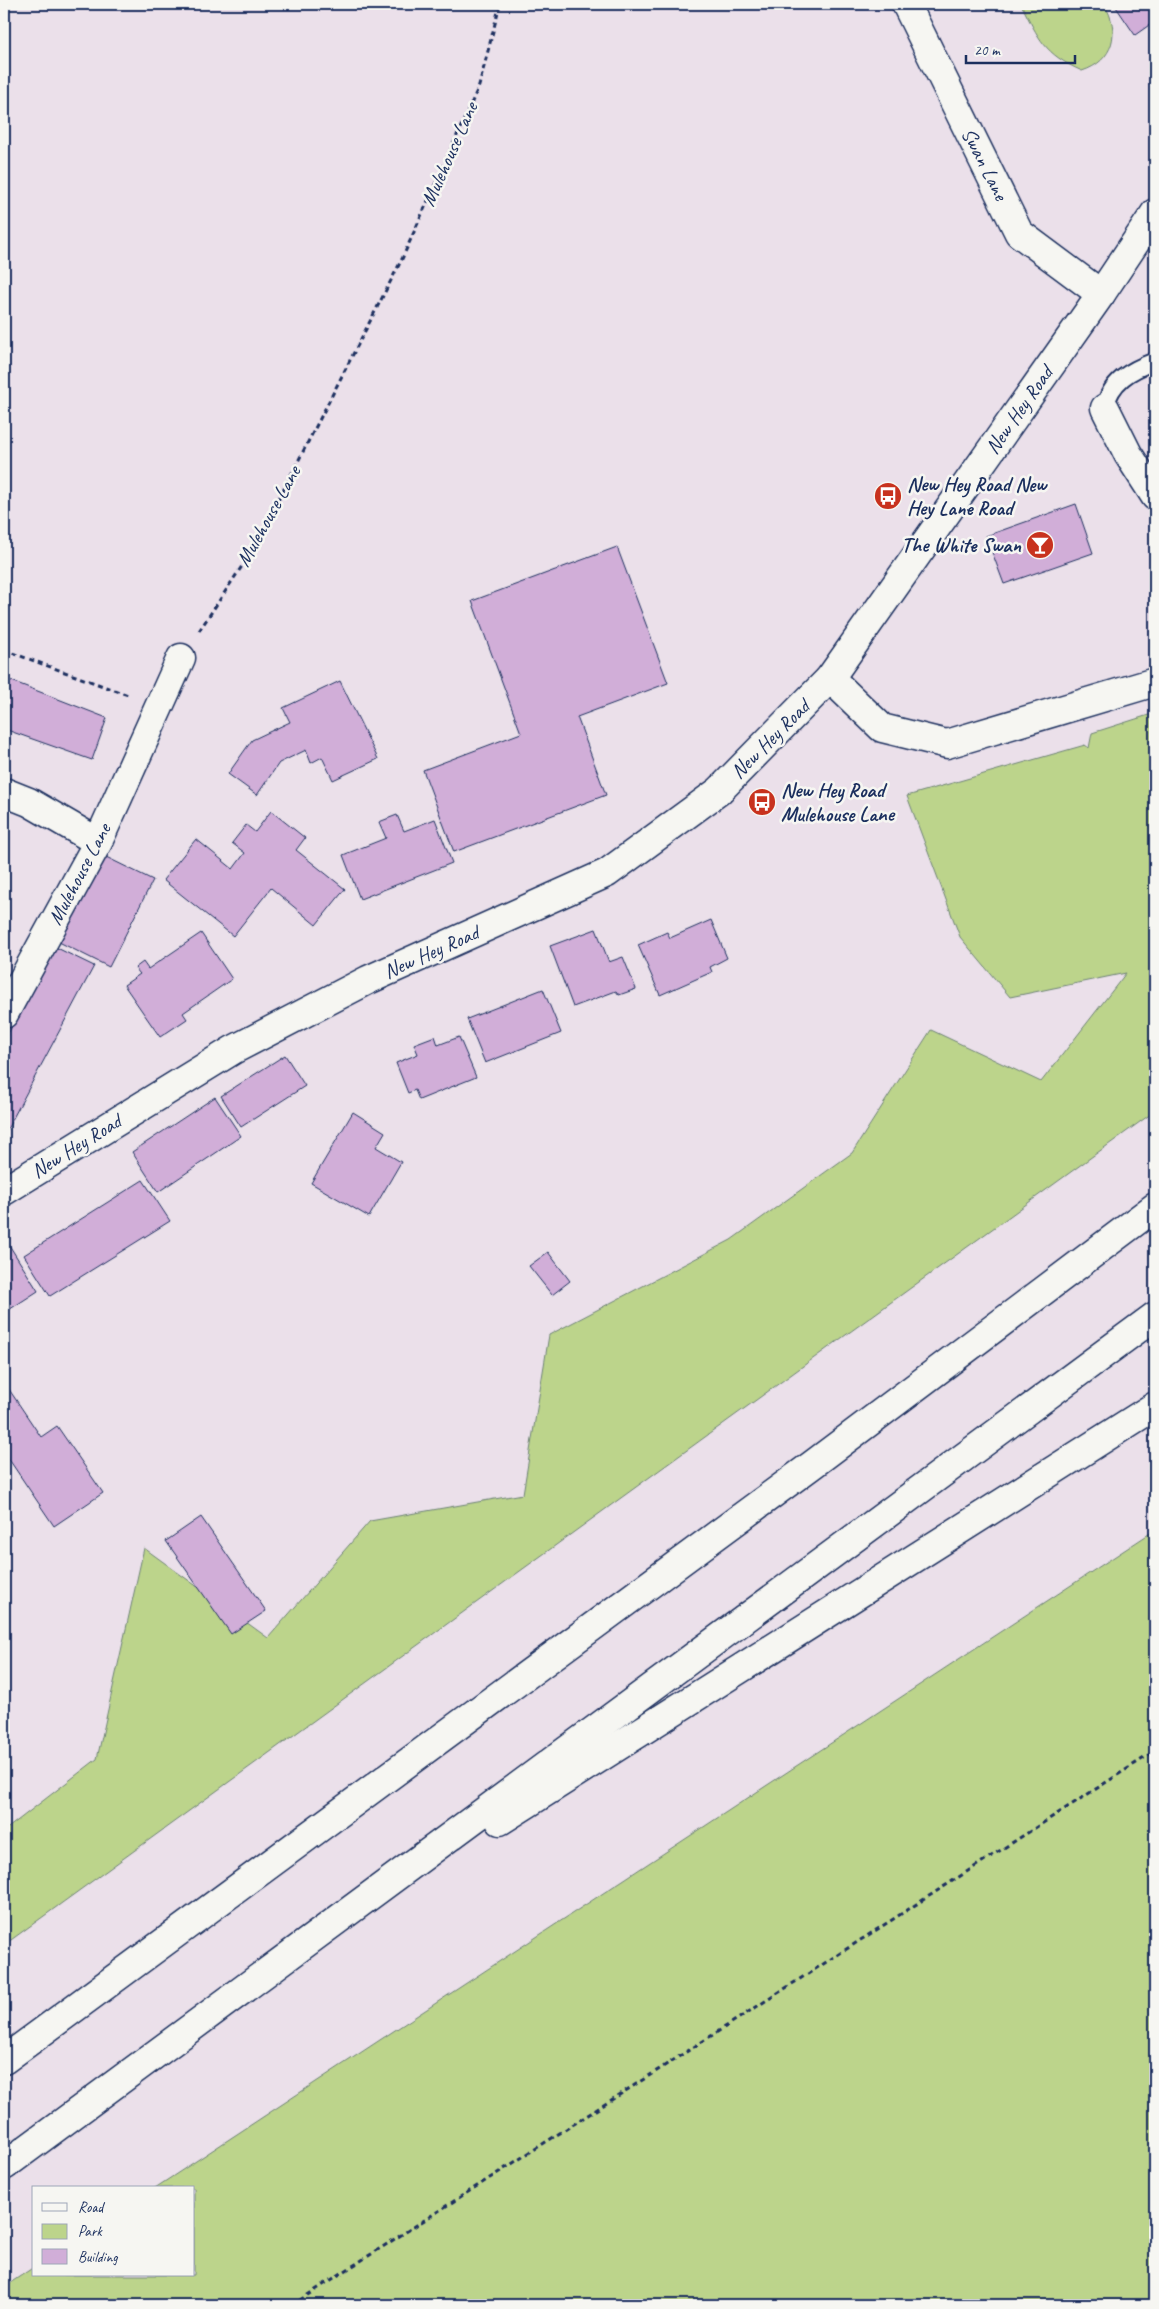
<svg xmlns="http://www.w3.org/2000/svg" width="1159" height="2309" font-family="Caveat,sans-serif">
<rect width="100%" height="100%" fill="#ebe0ea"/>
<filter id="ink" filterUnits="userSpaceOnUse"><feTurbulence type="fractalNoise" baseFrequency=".02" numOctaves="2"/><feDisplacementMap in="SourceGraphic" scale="10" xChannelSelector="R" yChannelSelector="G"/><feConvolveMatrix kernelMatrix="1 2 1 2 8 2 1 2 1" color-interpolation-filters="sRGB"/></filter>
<g filter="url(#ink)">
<!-- green -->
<g fill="#bcd48b" stroke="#6c8274">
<path d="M1021,4H1104C1121,31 1114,61 1082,71C1044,54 1039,39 1021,4Z"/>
<path d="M1155,713V1111L4,1945V1831L97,1759L144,1548L268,1638L370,1521L523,1494L549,1335L731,1240L852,1153L931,1030L1041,1082L1126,973L1010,997L960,937L907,796L1085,745L1089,748L1092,733Z"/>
<path d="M1155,1530V2305H4V2287L34,2267V2275H194V2188H155Z"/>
</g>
<!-- building -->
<g fill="#d1aed8" stroke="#1b2f5e">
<path d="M1114,4H1151L1155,9V21L1135,35Z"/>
<path d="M1076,504L1093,553L1004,584L986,536Z"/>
<path d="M617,547L668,683L577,717L606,795L454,852L423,770L521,733L472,601Z"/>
<path d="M4,678L107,718L92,760L4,729Z"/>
<path d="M340,681L378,759L333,780L322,757L311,763L306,750L279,763L257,795L228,774L252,740L290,722L283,708Z"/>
<path d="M271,811L305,838L296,850L345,889L316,925L271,888L233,936L163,880L196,839L233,869L245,853L232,843L246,825L255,832Z"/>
<path d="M397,815L404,831L435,819L452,863L360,899L343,855L386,838L379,822Z"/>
<path d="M102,855L153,880L109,967L59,942Z"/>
<path d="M711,920L727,958L710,967L712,972L660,995L638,945L667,932L670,938Z"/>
<path d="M596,929L609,962L623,957L636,989L619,995L616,991L573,1007L550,946Z"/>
<path d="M201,933L232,979L183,1013L187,1019L160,1037L124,985L140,974L135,968L143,962L148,969Z"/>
<path d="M55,947L94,966L4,1135V1041Z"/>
<path d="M543,989L561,1033L485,1063L467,1019Z"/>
<path d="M435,1036L438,1045L459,1037L476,1077L419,1100L415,1090L408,1093L396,1063L418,1054L414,1044Z"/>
<path d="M285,1055L305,1086L241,1127L221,1096Z"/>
<path d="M215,1097L241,1136L158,1192L132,1152Z"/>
<path d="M353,1112L385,1132L376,1147L401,1162L369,1217L311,1183Z"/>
<path d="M143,1180L170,1221L50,1296L24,1255Z"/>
<path d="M4,1237L38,1291L4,1313Z"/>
<path d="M548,1252L570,1281L552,1295L529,1266Z"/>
<path d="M4,1382L41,1437L57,1426L103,1493L54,1526L4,1452Z"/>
<path d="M201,1517L266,1611L231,1634L166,1541Z"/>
</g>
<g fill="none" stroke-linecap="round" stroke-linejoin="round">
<defs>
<path id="lane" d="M1105,408C1110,381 1131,370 1155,361"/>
<g id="street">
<path d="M1105,408L1128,454L1155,496"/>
<path d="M830,678L882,728L947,744L1155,682"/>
<path d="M4,792L29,802L98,842"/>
<path d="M4,1014L98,842L181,658"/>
</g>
<path id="secondary" d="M906,4L1019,233L1101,294"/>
<path id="primary" d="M4,1191L233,1050L368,980L607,873L719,791L830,678L1101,294L1155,213"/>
<g id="highway">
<path d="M500,1821L1155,1406"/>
<path d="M4,2060L812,1465L1155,1207"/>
<path d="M4,2166L1155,1316"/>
</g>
</defs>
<!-- lane casing -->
<use href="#lane" stroke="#1b2f5e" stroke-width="20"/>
<!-- street casing -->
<use href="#street" stroke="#1b2f5e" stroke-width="31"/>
<!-- secondary casing -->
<use href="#secondary" stroke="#1b2f5e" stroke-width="31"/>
<!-- primary casing -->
<use href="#primary" stroke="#1b2f5e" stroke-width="31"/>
<!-- highway casing -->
<use href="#highway" stroke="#1b2f5e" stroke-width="31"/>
<!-- path -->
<g stroke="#1b2f5e" stroke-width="3" stroke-dasharray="5 4" stroke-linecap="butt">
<path d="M199,631L252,551L402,259L479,86L500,4"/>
<path d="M4,650L128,695"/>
<path d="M292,2305L1155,1751"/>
</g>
<!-- lane -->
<use href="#lane" stroke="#f6f6f2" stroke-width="16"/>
<!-- street -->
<use href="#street" stroke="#f6f6f2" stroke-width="28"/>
<!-- secondary -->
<use href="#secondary" stroke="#f6f6f2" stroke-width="28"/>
<!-- primary -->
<use href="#primary" stroke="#f6f6f2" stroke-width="28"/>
<!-- highway -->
<use href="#highway" stroke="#f6f6f2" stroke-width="28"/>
</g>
</g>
<!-- icons -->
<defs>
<symbol id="bus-disc" viewBox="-11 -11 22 22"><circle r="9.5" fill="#c8321e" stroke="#f6f6f2"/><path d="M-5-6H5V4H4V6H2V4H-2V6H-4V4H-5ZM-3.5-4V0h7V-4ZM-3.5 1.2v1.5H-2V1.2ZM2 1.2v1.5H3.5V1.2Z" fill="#fff"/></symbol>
<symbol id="bar-disc" viewBox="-11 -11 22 22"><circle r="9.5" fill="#c8321e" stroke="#f6f6f2"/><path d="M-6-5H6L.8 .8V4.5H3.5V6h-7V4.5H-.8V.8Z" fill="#fff"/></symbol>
</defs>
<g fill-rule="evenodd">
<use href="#bus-disc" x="872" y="480" width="32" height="32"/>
<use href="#bar-disc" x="1024" y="529" width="32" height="32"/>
<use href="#bus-disc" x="746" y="786" width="32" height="32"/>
</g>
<g text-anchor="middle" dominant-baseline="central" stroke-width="5" stroke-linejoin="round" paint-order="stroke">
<!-- street labels -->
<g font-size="21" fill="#1b2f5e" stroke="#f6f6f2">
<text transform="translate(449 154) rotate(-66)">Mulehouse Lane</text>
<text transform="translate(985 164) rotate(63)">Swan Lane</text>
<text transform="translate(1019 410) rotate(-55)">New Hey Road</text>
<text transform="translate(268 516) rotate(-61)">Mulehouse Lane</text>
<text transform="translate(770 739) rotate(-45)">New Hey Road</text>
<text transform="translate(79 874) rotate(-62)">Mulehouse Lane</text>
<text transform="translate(431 952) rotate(-24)">New Hey Road</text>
<text transform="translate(76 1146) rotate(-32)">New Hey Road</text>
</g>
<!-- poi labels -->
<g font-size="21" font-weight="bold" fill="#1b2f5e" stroke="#f6f6f2" text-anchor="start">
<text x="907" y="484">New Hey Road New<tspan x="907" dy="24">Hey Lane Road</tspan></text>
<text x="1021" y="545" text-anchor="end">The White Swan</text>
<text x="781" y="790">New Hey Road<tspan x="781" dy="24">Mulehouse Lane</tspan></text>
</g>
</g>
<!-- margin -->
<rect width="1159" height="2309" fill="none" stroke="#f6f6f2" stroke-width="20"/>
<rect x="10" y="10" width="1139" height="2289" fill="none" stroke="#1b2f5e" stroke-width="2" filter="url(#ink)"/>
<!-- legend -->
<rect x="32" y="2186" width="162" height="90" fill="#f6f6f2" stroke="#9ea6b7"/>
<rect x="42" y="2203" width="25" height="8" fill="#f6f6f2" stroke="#9ea6b7"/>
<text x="78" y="2212" font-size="15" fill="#1b2f5e">Road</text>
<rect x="42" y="2224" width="25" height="15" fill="#bcd48b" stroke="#9ea6b7"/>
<text x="78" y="2236" font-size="15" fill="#1b2f5e">Park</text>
<rect x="42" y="2249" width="25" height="15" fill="#d1aed8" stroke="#9ea6b7"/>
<text x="78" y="2262" font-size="15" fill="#1b2f5e">Building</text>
<!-- scale -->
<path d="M966 55v8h109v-8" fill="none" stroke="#1b2f5e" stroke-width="2.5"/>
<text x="974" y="55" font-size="15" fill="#1b2f5e" stroke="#f6f6f2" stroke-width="4" paint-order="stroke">20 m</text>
</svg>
